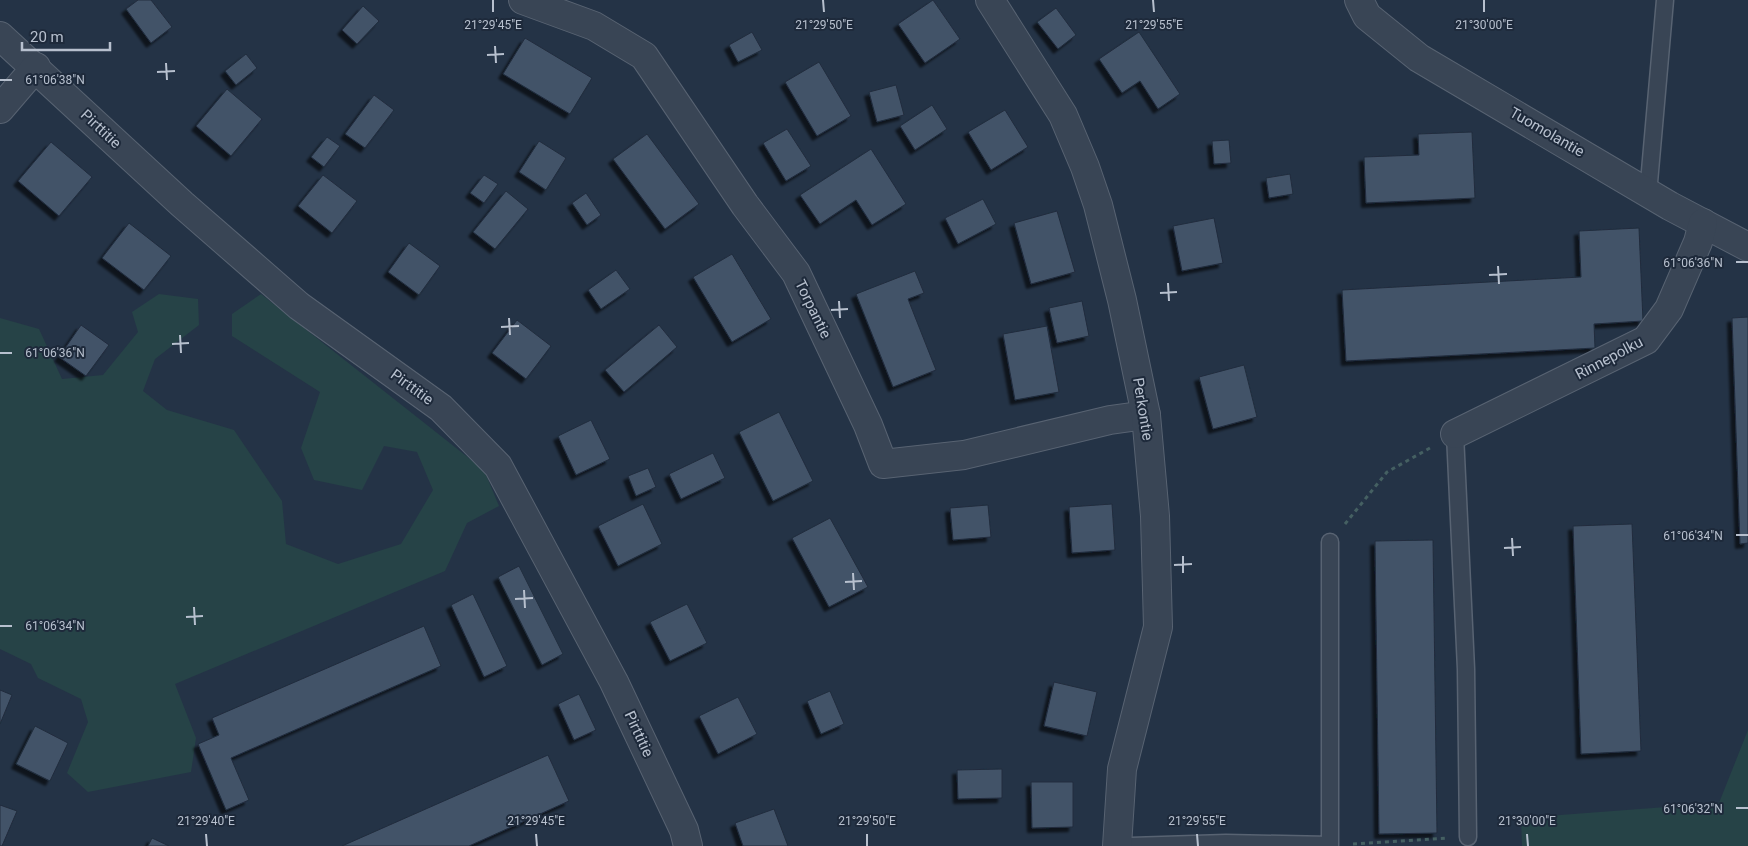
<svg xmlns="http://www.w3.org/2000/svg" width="1748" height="846" font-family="Roboto,sans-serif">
<defs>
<filter id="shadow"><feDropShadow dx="-4.5" dy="4.5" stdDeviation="1" flood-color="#0009"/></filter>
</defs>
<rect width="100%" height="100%" fill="#243346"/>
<!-- green -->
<g fill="#264347">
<path d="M159,294L198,299L199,325L155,359L143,391L167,410L234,430L282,501L286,544L338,564L401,544L433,490L417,452L384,446L362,490L314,480L301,448L320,392L232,336V314L261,294L484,470L499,506L467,523L445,571L175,684L196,738L191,772L88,792L67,773L88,722L81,699L38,678L31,664L0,649V318L39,329L62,379L103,375L138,332L132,312Z"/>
<path d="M1748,730V846H1522L1521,818L1719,803Z"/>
</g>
<!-- building -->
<g fill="#435368" stroke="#202c3d" filter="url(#shadow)">
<path d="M138,0H151L172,27L151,43L126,9Z"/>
<path d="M933,0L960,39L925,63L898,24Z"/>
<path d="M363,6L379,21L357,44L342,30Z"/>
<path d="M1056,8L1076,35L1058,49L1037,22Z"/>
<path d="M752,32L762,50L738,62L729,45Z"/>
<path d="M1139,32L1180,94L1158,109L1140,81L1122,93L1099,59Z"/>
<path d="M525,38L592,78L570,114L503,74Z"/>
<path d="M246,54L257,68L236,85L225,71Z"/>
<path d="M819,62L851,116L817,136L785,82Z"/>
<path d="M896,85L904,115L877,122L869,92Z"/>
<path d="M227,89L262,119L231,156L196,126Z"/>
<path d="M374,95L394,110L365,148L345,134Z"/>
<path d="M932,105L947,129L915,150L900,126Z"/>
<path d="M1005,110L1028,147L991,170L968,132Z"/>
<path d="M787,129L811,166L786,181L763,143Z"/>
<path d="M1472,132L1475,198L1366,203L1364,157L1419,155L1418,134Z"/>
<path d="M647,134L699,204L665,229L613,159Z"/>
<path d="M327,137L340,146L324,167L311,157Z"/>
<path d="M1229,140L1231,163L1214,164L1212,141Z"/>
<path d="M539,141L566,158L546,190L519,172Z"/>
<path d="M51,142L92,177L59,216L18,181Z"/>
<path d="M871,149L906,204L872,225L856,200L820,224L800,195Z"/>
<path d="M1290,174L1293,194L1269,198L1266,178Z"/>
<path d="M323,175L357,201L332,233L298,206Z"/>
<path d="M484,175L498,184L484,203L470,193Z"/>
<path d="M506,191L528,209L495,249L473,232Z"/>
<path d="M586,193L601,215L587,225L572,203Z"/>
<path d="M983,199L996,224L958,244L945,218Z"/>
<path d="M1057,211L1075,272L1031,284L1014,223Z"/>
<path d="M1214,218L1223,263L1182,271L1173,226Z"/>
<path d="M129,223L171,256L144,290L102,258Z"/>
<path d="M1639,228L1643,321L1594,324L1595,348L1346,361L1342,290L1581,277L1579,231Z"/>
<path d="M409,243L440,266L419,295L388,272Z"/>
<path d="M732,254L771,319L732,342L693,277Z"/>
<path d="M616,270L630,289L601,309L588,290Z"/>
<path d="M915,271L924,293L908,299L936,370L893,387L856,294Z"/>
<path d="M1082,301L1089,336L1057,343L1049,308Z"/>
<path d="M1748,317V543L1740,544L1732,318Z"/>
<path d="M517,320L551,346L526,379L492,353Z"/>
<path d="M81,325L109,345L86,376L59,357Z"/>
<path d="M659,325L677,347L624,392L605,370Z"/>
<path d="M1047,326L1059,392L1015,400L1003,334Z"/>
<path d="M1244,365L1257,417L1213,429L1199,377Z"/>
<path d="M779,412L813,481L773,501L739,432Z"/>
<path d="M591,420L610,459L576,475L558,436Z"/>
<path d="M713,453L725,478L681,499L669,474Z"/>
<path d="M648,468L656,487L636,496L628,476Z"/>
<path d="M643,504L662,544L618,566L598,526Z"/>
<path d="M1112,504L1115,550L1072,553L1069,507Z"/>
<path d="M988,505L991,537L953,540L950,508Z"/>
<path d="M830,518L868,587L829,607L792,538Z"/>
<path d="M1632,524L1641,751L1581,754L1573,526Z"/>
<path d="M1433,540L1437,833L1379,834L1375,541Z"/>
<path d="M519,566L563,654L542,665L498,577Z"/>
<path d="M473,594L507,666L484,677L451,605Z"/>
<path d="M687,604L707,643L670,661L650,622Z"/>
<path d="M424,626L441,666L231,758L249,800L226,810L198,744L219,735L212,718Z"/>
<path d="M1054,682L1097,692L1087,736L1044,726Z"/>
<path d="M0,690L12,695L0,724Z"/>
<path d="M830,691L844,724L821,734L807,701Z"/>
<path d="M579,694L596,730L574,740L558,704Z"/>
<path d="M738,697L757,734L718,754L699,716Z"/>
<path d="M35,726L68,743L50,781L16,764Z"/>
<path d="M548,755L569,801L469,846H342Z"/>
<path d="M1002,769V798L958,799L957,770Z"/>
<path d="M1031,782H1073V827L1032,828Z"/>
<path d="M0,805L17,811L2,846H0Z"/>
<path d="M774,809L788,846H743L735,823Z"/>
<path d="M152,838L169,846H148Z"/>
</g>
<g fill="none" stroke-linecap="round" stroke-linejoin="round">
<defs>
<g id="service">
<path d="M1648,194L1665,0"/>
<path d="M1455,434L1466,669L1468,837"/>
<path d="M1131,846L1226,843L1330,845V542"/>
</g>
<g id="minor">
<path d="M523,0L594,26L644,56L745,205L796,273L868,425L883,464L964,455L1110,420L1146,415"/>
<path d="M990,0L1063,115L1085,167L1098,205L1122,300L1146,415L1155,516L1158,627L1122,769L1117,846"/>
<path d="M1359,0L1367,16L1419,58L1670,206L1748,247"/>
<path d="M0,36L182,204L299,306L441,408L498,466L614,682L684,830L688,846"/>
<path d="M0,109L36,67"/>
<path d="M1455,434L1646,340L1669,309L1698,242L1703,223"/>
</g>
</defs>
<!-- service casing -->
<use href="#service" stroke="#586372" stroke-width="19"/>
<!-- minor casing -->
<use href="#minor" stroke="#586372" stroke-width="30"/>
<!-- path -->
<g stroke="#456062" stroke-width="3" stroke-dasharray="4 4" stroke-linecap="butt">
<path d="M1345,524L1387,472L1430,448"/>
<path d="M1353,844L1447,838"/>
</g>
<!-- service -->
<use href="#service" stroke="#394555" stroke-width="16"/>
<!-- minor -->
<use href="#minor" stroke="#394555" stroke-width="28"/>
</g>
<!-- ticks -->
<path fill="none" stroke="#b7c0ce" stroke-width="2" d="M493,0V12M823,0L824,12M1153,0L1154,12M1484,0V12M495,46L496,63M487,55L504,54M166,63L167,80M157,72L175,71M0,80H12M1736,262H1748M1498,266L1499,284M1489,275L1507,274M1168,283L1169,301M1160,293L1177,292M839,301L840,318M831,310L848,309M509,318L510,335M501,327L519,326M180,335L181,353M172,344L189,343M0,353H12M1736,535H1748M1512,538L1513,556M1504,548L1521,547M1183,556V573M1174,565L1192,564M853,573L854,590M845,582L862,581M524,590L525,608M515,599L533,598M194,607L195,625M186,617L203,616M0,626H12M1736,808H1748M206,834L207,846M536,834L537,846M867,834V846M1197,834L1198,846M1527,834L1528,846"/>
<g text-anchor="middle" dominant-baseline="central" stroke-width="4" stroke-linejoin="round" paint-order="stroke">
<!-- street labels -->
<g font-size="15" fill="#b7c0ce" stroke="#1e2a3b">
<text transform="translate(101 129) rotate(43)">Pirttitie</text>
<text transform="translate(1547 132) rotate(30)">Tuomolantie</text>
<text transform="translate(813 309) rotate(64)">Torpantie</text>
<text transform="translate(1609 358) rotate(-28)">Rinnepolku</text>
<text transform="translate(412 387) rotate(36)">Pirttitie</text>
<text transform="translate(1143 409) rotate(81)">Perkontie</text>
<text transform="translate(639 734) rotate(65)">Pirttitie</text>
</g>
</g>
<g font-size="12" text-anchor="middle" fill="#b7c0ce" stroke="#1e2a3b" stroke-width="4" stroke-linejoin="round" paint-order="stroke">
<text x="493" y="29">21°29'45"E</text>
<text x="824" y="29">21°29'50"E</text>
<text x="1154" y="29">21°29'55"E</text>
<text x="1484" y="29">21°30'00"E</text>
<text x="55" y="84">61°06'38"N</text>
<text x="1693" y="267">61°06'36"N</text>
<text x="55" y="357">61°06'36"N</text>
<text x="1693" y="540">61°06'34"N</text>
<text x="55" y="630">61°06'34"N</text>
<text x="1693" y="813">61°06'32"N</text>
<text x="206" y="825">21°29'40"E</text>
<text x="536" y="825">21°29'45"E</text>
<text x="867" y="825">21°29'50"E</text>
<text x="1197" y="825">21°29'55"E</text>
<text x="1527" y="825">21°30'00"E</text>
</g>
<!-- scale -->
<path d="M22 42v8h88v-8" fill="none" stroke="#b7c0ce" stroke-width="2.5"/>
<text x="30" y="42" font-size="15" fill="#b7c0ce" stroke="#1e2a3b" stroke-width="4" paint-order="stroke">20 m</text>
</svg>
